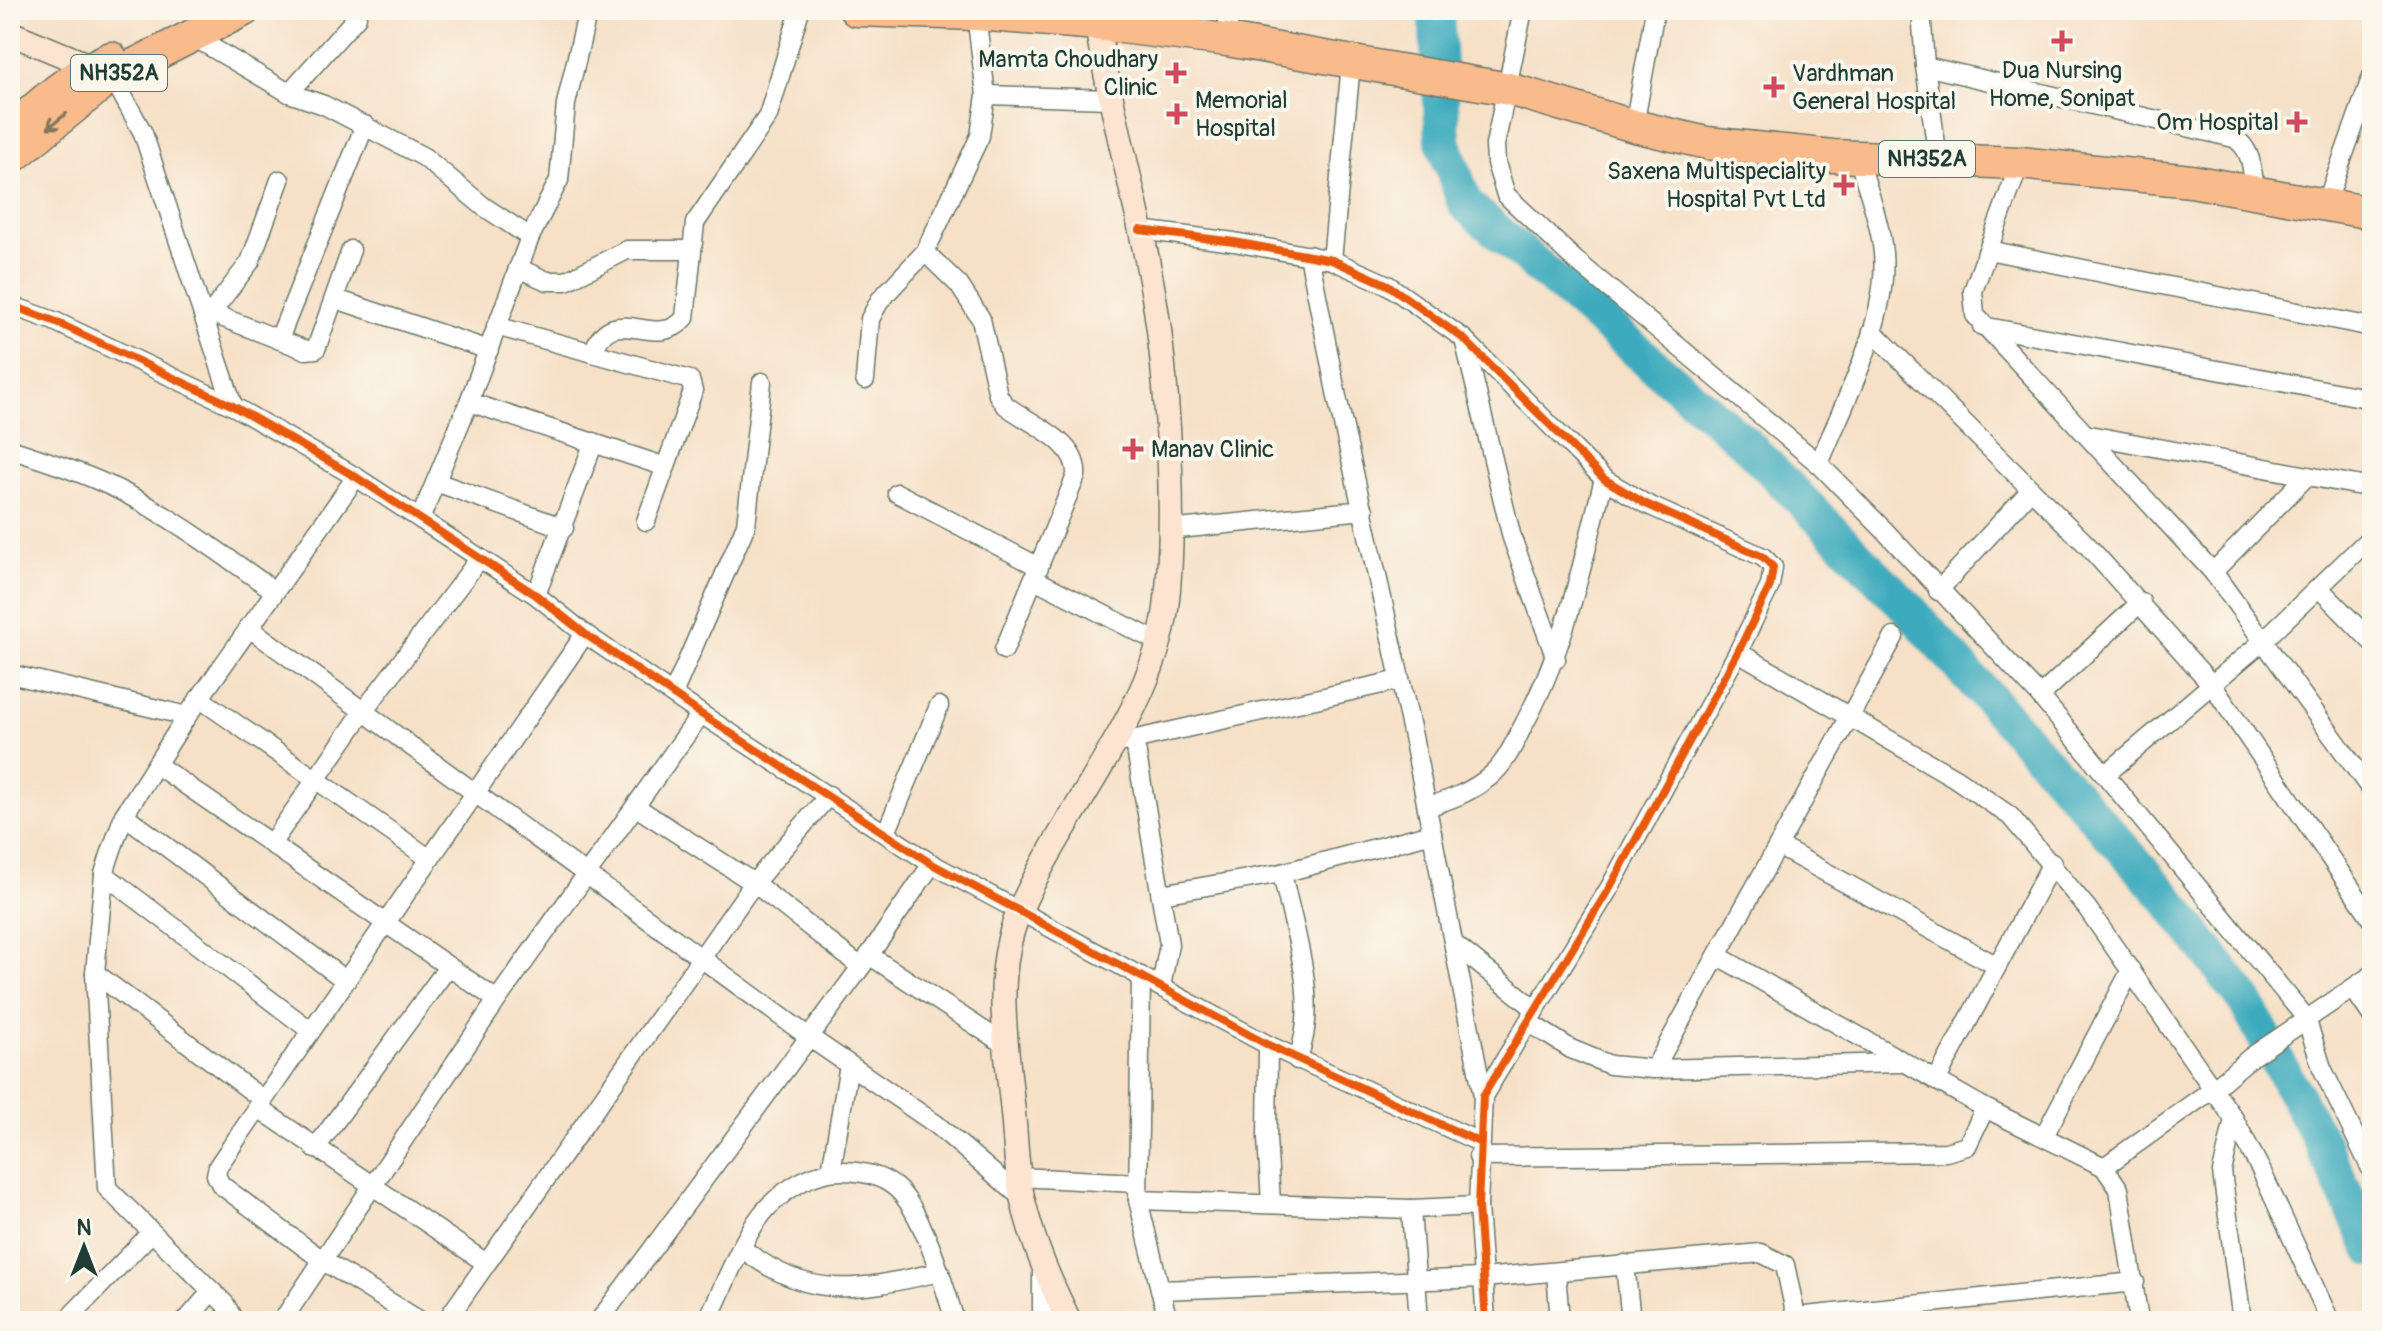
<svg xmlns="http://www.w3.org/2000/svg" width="2382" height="1331" font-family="Pangolin,sans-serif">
<rect width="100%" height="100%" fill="#fbf7ec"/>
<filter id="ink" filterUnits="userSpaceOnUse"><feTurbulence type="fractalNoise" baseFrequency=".0125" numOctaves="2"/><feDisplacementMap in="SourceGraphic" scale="16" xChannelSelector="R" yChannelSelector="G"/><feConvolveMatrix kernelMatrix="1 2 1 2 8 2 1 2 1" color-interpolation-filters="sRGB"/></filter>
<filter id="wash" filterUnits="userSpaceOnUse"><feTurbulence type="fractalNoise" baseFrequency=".006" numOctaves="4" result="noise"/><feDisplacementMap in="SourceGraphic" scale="32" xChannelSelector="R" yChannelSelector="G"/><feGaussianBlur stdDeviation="1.8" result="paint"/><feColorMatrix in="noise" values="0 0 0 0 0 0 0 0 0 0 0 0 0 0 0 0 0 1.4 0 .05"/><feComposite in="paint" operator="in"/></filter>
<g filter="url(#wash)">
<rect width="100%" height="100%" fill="#f6e0c7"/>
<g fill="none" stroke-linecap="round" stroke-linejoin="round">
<!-- river -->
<path stroke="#3eabbd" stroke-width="36" d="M1436,10L1443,141L1465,204L1745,443L1910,610L2167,898L2244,999L2321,1142L2372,1249"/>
</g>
</g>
<g filter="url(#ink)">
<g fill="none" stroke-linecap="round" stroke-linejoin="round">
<defs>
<g id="street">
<path d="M1523,10L1495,145L1496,163L1506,195L1575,260L1819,464L1883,529L2040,696L2306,1018L2322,1068L2372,1171"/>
<path d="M1921,10L1925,66L1938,159"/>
<path d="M192,36L289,93L324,105L424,157L483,206L530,237"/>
<path d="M1227,40L1229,10"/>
<path d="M1925,66L2234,138C2253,149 2252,171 2255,192"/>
<path d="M112,76L143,133L233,406"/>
<path d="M289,93L357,17"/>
<path d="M986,95L1108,99"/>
<path d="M1634,126L1655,10"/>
<path d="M2020,163L1973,291L1975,315L2213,572L2372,791"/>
<path d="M2326,204L2372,76"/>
<path d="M1140,230L1234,242L1332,260L1388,285L1464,339L1604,479L1644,503L1763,557L1773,567L1770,586L1738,652L1610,887L1483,1096L1478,1206L1486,1321"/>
<path d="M1988,250L2372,327"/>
<path d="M925,252L959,285L981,319L998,395L1004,404C1028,424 1079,440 1076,476L1004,650"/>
<path d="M1309,255L1337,397L1414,741L1483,1096"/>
<path d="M1332,260L1351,64"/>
<path d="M518,268L547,281H566L627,250H692"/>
<path d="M336,299L489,350"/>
<path d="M10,305L54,321L233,406L356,477L536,595L585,634L701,714L932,864L1268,1045L1479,1142"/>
<path d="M211,313L306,350L316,349L351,250"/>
<path d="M205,321L250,262L280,180"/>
<path d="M496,326L690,380L693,391L646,521"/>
<path d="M1982,326L2372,399"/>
<path d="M1872,331L2088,546L2213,686L2372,919"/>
<path d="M279,339L365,125"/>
<path d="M1464,339L1512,538L1556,659"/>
<path d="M593,352C613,298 655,353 685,318L695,223L768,116L800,10"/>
<path d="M865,380L870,319L880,300L925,252L980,136L986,95L976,14"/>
<path d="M469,402L666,467"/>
<path d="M2089,435L2372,488"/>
<path d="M10,449C47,461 84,473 119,490C174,518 223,555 273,590"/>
<path d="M1819,464C1844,402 1889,320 1883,253C1880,221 1867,188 1858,157"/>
<path d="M436,482L564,528"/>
<path d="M897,493L1039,567"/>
<path d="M420,519L469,402L530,237L559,180L566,104L588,10"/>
<path d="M1169,530L1364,510"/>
<path d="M2213,572L2305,478"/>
<path d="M1034,579L1160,643"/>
<path d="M2320,589L2372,642"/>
<path d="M1938,591L2030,491"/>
<path d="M536,595L594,442"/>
<path d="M248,627L809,1037L937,1125L1022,1198"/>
<path d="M1738,652L1955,778L2010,816L2087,908L2234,1119L2261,1170L2330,1321"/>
<path d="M10,674L187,716"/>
<path d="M673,694L746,525L762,382"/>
<path d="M2040,696L2141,602"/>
<path d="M199,698L430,859"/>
<path d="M1135,743L1169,944L1161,987"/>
<path d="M1110,745L1400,680"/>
<path d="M157,765L497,1000"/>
<path d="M2105,775L2263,641L2372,536"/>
<path d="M636,807L754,883L861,967"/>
<path d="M1427,807C1449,800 1469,793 1488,778C1504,766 1513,746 1522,728C1565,650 1582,564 1604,479"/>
<path d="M124,815L346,981"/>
<path d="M886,833L939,706"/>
<path d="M271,844L363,712L480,558"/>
<path d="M1778,846L1997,966"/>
<path d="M1282,873C1294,933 1321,1002 1297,1060"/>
<path d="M104,874L311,1031"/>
<path d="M1161,894L1282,873L1432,833"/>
<path d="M1454,944L1534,1008"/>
<path d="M869,955L1007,1046"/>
<path d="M1718,956L1985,1108L2104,1167L2119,1189L2139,1321"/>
<path d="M95,973L262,1099"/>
<path d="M1141,976L1138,1200L1168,1321"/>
<path d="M2353,988L2372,1016"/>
<path d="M1528,1022L1571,1049L1610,1065L1654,1069L1901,1063"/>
<path d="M1268,1045L1267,1138L1271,1202"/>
<path d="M1654,1069L1894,637"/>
<path d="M1936,1081L2052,863"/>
<path d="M257,1107L486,1263"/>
<path d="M2234,1119L2222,1172L2242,1321"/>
<path d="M2044,1136L2131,970"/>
<path d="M315,1149L448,967"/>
<path d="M1478,1157L1946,1152L1967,1146L1985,1108"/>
<path d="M2104,1167L2213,1089L2251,1057L2372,975"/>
<path d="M831,1171L849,1065"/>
<path d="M1019,1177L1137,1183"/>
<path d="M1138,1200L1411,1209L1478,1206"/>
<path d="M1411,1209L1419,1321"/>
<path d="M743,1249C812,1303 861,1289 940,1272"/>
<path d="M1625,1264L1631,1321"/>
<path d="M1556,1272L1560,1321"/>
<path d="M1160,1290L1483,1278L1761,1253L1785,1265L1797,1321"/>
<path d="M1796,1317L2135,1282"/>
<path d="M66,1321L150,1234"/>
<path d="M186,1321L212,1291"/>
<path d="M234,1321L225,1304L107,1188L95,973L104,874L110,855L124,815L187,716L356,477"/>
<path d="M282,1321L497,1000L701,714"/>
<path d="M420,1321L322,1260L221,1185L216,1175L218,1166L585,634"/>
<path d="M446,1321L754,883L829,795"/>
<path d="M599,1321L861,967L932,864"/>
<path d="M707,1321C724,1288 743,1233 768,1207C788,1187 815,1170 844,1171C863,1172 880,1175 895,1187C922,1208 945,1288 955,1321"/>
<path d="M1042,1321V1264"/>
</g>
<g id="secondary">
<path d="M10,33L104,72"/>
<path d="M1069,1321C1050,1282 1033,1244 1023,1201C1016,1173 1016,1142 1013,1113C1007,1048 992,974 1019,912C1060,817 1154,710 1166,608C1176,527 1169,411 1159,330C1145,226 1113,127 1097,24"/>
</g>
<g id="highway">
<path d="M856,10L976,14L1097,24L1227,40L1509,89L1634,126L1707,143L1833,156L2020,163L2191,181L2372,213"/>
<path d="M10,131C41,103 72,74 111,58"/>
<path d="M10,159L112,76L244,10"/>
</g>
</defs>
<!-- street casing -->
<use href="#street" stroke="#6a7667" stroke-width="21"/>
<!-- secondary casing -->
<use href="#secondary" stroke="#6a7667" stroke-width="27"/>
<!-- highway casing -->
<use href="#highway" stroke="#6a7667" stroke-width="35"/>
<!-- street -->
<use href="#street" stroke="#fff" stroke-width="18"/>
<!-- secondary -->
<use href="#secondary" stroke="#fde4d1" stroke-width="24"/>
<!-- highway -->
<use href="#highway" stroke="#fabb8c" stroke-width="32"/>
<defs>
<g id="cycleway">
<path d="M1140,230L1234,242L1332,260L1388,285L1464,339L1604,479L1644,503L1763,557L1773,567L1770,586L1738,652L1610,887L1483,1096L1478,1206L1486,1321"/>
<path d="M10,305L54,321L233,406L356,477L536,595L585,634L701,714L932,864L1268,1045L1479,1142"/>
</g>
</defs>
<!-- cycleway casing -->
<use href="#cycleway" stroke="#fbf7ec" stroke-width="13"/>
<!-- cycleway -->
<use href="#cycleway" stroke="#e8590c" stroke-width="8"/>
</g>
<!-- one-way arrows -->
<defs><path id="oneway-shaft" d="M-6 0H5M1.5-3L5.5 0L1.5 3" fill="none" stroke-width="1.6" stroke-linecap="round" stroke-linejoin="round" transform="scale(2)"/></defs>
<use stroke="#82765c" href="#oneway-shaft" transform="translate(57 121) rotate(141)"/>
</g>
<!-- markers -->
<g fill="#d1495b" stroke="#fbf7ec" stroke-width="3">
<path d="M2058 29h8v8h8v8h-8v8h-8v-8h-8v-8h8z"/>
<path d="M1172 61h8v8h8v8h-8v8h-8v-8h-8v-8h8z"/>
<path d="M1770 75h8v8h8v8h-8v8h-8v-8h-8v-8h8z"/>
<path d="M1173 102h8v8h8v8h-8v8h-8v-8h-8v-8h8z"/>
<path d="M2293 110h8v8h8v8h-8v8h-8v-8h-8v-8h8z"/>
<path d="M1840 173h8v8h8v8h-8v8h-8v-8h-8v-8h8z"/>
<path d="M1129 437h8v8h8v8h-8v8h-8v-8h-8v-8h8z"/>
</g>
<g text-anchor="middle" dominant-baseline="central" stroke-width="8" stroke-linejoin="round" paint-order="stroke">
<!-- shield labels -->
<g fill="#fbf7ec" stroke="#61756b" stroke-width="2">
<rect x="71" y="55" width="96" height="36" rx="6"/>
<rect x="1879" y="141" width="96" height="36" rx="6"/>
</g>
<g font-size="22" font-weight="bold" fill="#1f3d34">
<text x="119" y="73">NH352A</text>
<text x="1927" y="159">NH352A</text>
</g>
<!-- poi labels -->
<g font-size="24" fill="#1f3d34" stroke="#fbf7ec" text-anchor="end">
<text x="1158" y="59">Mamta Choudhary<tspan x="1158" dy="28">Clinic</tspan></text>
<text x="2062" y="70" text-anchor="middle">Dua Nursing<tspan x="2062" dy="28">Home, Sonipat</tspan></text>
<text x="1792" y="73" text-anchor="start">Vardhman<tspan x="1792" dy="28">General Hospital</tspan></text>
<text x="1195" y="100" text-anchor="start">Memorial<tspan x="1195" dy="28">Hospital</tspan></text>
<text x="2279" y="122">Om Hospital</text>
<text x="1826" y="171">Saxena Multispeciality<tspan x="1826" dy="28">Hospital Pvt Ltd</tspan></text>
<text x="1151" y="449" text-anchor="start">Manav Clinic</text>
</g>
</g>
<!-- margin -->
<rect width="2382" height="1331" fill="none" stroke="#fbf7ec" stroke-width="40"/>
<!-- north arrow -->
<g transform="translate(84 1247)" stroke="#fbf7ec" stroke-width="6" paint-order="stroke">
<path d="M0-6L14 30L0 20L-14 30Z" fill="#1f3d34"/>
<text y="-12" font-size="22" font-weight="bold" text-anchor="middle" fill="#1f3d34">N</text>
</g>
</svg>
